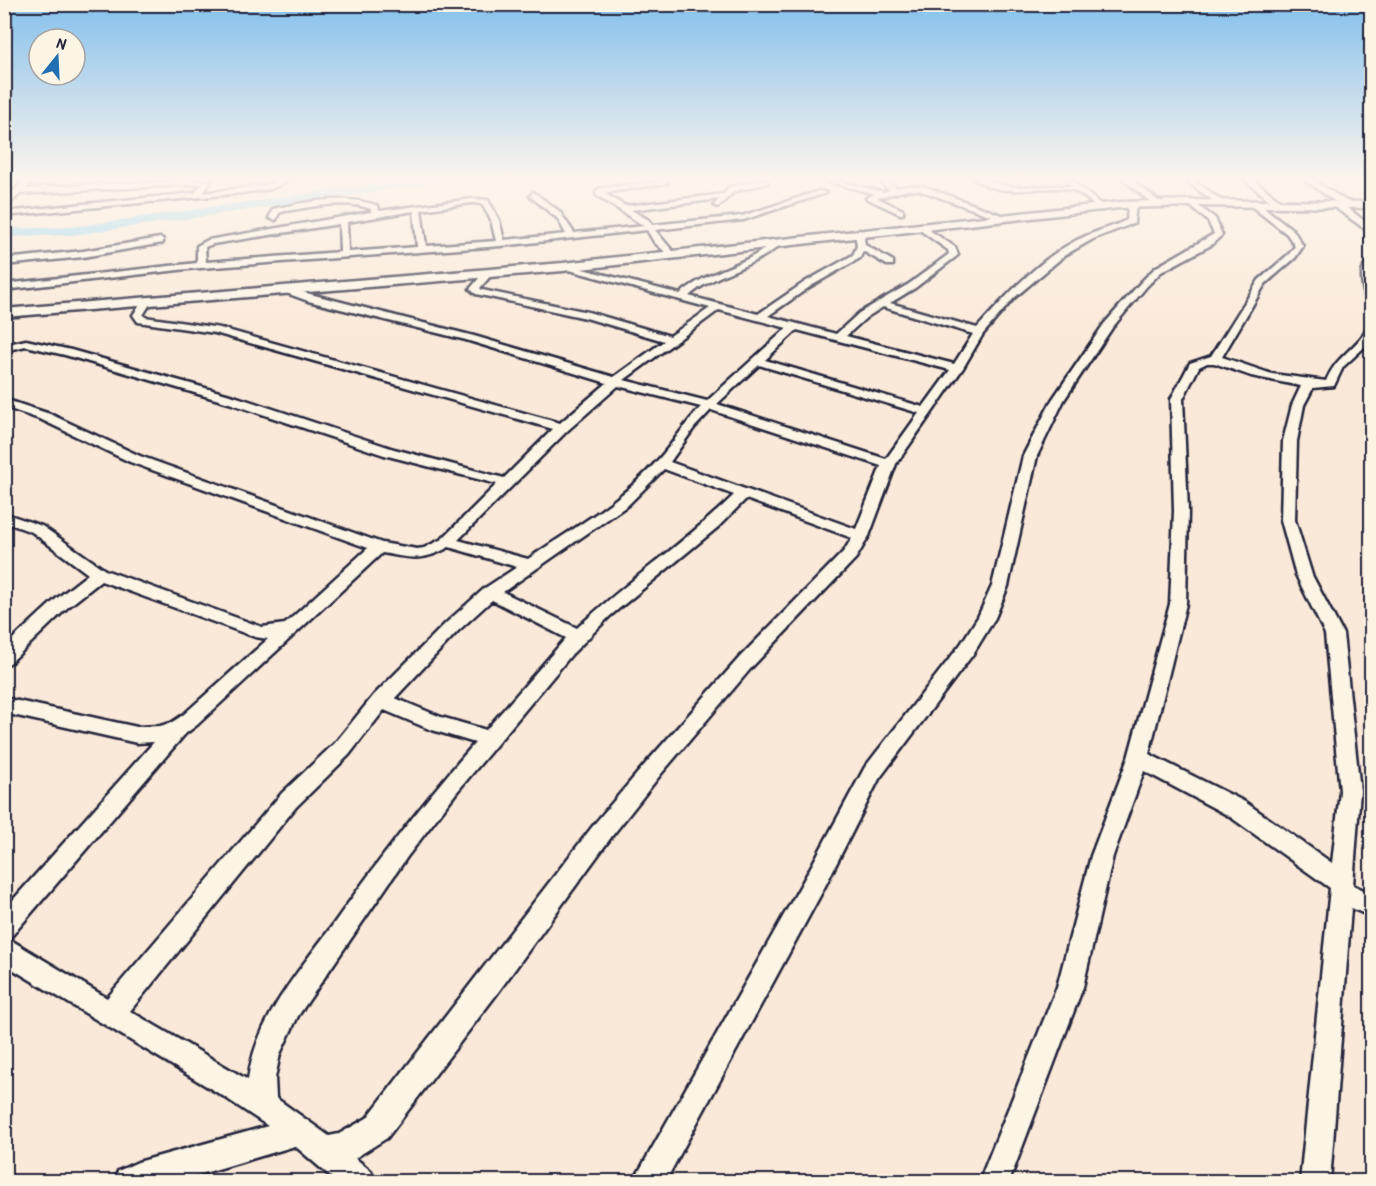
<svg xmlns="http://www.w3.org/2000/svg" width="1376" height="1186" font-family="'Patrick Hand',sans-serif">
<rect width="100%" height="100%" fill="#fae9d8"/>
<filter id="ink" filterUnits="userSpaceOnUse"><feTurbulence type="fractalNoise" baseFrequency=".0167" numOctaves="2"/><feDisplacementMap in="SourceGraphic" scale="12" xChannelSelector="R" yChannelSelector="G"/><feConvolveMatrix kernelMatrix="1 2 1 2 8 2 1 2 1" color-interpolation-filters="sRGB"/></filter>
<g filter="url(#ink)">
<g fill="none" stroke-linecap="round" stroke-linejoin="round">
<!-- river -->
<path fill="#90d4f2" fill-rule="evenodd" d="M416,178H447L441,182L73,235L4,237V229L73,227Z"/>
<defs>
<g id="street">
<path d="M284,178H294L271,189L233,194L4,216V212L194,193L203,184L15,194L18,190L54,186L201,180L211,181L203,193L266,185Z"/>
<path d="M875,178H883L897,188L907,186H923L1007,217L1000,219L919,190H907L877,198L903,210V214H900L866,198L875,194L826,181L830,179L883,192L890,190Z"/>
<path d="M973,178C988,178 1000,186 1015,187C1034,188 1053,184 1072,187L1067,182L1071,180L1104,207L1097,209C1092,204 1086,197 1079,193C1054,178 1008,204 973,178Z"/>
<path d="M1122,178H1130L1161,203L1154,205Z"/>
<path d="M1183,178H1191L1225,203L1218,205Z"/>
<path d="M1243,178H1251L1282,202V206H1276Z"/>
<path d="M1302,178H1310L1348,202V206H1345L1372,227V234L1333,206V202H1336Z"/>
<path d="M765,179L768,183L735,191L718,207L714,205L719,199L631,210L649,220L652,225L742,216L819,191L826,193L743,220L655,230L676,255L672,258L654,242L647,230L501,246L187,269L4,290V284L197,263V246L208,240L371,212V209C346,199 311,207 285,211L279,213L276,220L269,218L273,209C305,202 346,194 378,206L379,211L472,199L488,200L499,220L504,240L566,234L558,219L530,196L533,192L559,211L574,233L644,226L596,195V191L601,188L664,181L668,183L604,193L625,206L724,194L729,187ZM472,203L482,204L491,220L496,241L426,246L421,210ZM414,211L417,247L348,252L347,222ZM339,224L340,252L206,262L205,247L213,244Z"/>
<path d="M1191,201L1215,218L1222,235L1211,245L1161,272L1147,286L1112,328L1064,400L1037,456L1008,586L995,618L973,654L879,779L822,892L665,1182H633L806,876L865,767L961,644L978,617L992,586L1023,456L1052,400L1104,324L1141,282L1155,268L1214,234L1208,221L1187,203Z"/>
<path d="M1132,202L1136,204L1134,223L1093,239L1065,255L1014,298L983,334L963,368L896,464L869,536L856,558L752,667L661,774L612,836L496,995L387,1138L355,1158L371,1171L375,1182H337L295,1146L174,1182H114L118,1171L138,1162L268,1126L223,1096L4,964V910L154,742L137,743L4,713V698L137,727L160,726L171,723L183,715L268,639L255,637L101,581L68,607L10,663L4,665V647L56,599L88,574L32,532L4,522V513L42,526L105,570L262,627L285,624L368,548L130,462L42,420L4,407V399L50,414L140,456L382,543L417,549L424,548L442,539L497,484L384,455L229,403L65,355L26,346L4,351V345L26,340L71,350L237,397L394,449L504,478L553,429L215,333L138,322L133,315L144,299H150L152,301L143,315L145,317L220,328L560,423L607,383L466,340L308,301L278,290L283,287L474,336L614,377L664,341L586,318L476,294L470,289L484,272L487,271L492,274L480,288L482,290L588,312L670,336L710,308L558,267L563,264L680,294C703,274 731,269 757,254C765,249 772,240 781,240V244C754,268 716,272 689,296L758,314L805,282L853,255L857,246L855,232L859,230L863,232L865,245L893,261V265H887L863,251L860,258L811,286L768,316L836,334L859,313L909,284L949,254L948,250L917,228L916,226L920,224L955,247L958,255L915,288L890,303L977,328C1008,294 1044,253 1088,235C1101,230 1114,226 1127,220L1128,204ZM883,307L973,334L954,364L846,336L867,317ZM719,310L787,328L707,401L624,380ZM797,330L950,370L923,407L765,360ZM759,365L919,413L886,459L717,404ZM618,386L701,407C684,424 673,444 657,461C621,502 572,529 528,559L458,540L567,431ZM711,410L881,466L856,529L670,462L694,428ZM664,469L734,495C685,543 627,581 577,628L503,592L628,505ZM746,499L852,538L844,551L740,657L647,762L596,822L367,1118L339,1134L329,1136L276,1098L275,1078L280,1054L298,1016L407,857L456,793L572,654L610,616L718,527ZM449,547L517,567L485,588L446,623L374,695L335,743L282,793L107,998L9,939L185,734L197,725L382,553C411,558 422,562 449,547ZM492,600L566,638L486,730L441,717L395,698L458,631ZM384,710L429,729L475,743C424,801 377,862 332,926C298,972 255,1021 248,1080L130,1011L296,807L349,755Z"/>
<path d="M1251,202H1257L1293,230L1303,246L1295,258L1265,284L1222,357L1272,374L1326,381C1335,360 1346,355 1360,339C1365,334 1365,327 1372,324V340L1343,367L1334,386L1313,388L1304,405L1297,441L1295,520L1312,575L1343,634L1360,791L1353,885L1372,894V917L1351,908L1330,1182H1300L1330,888L1229,816L1144,771L1113,856L1083,987L1009,1182H979L1057,987L1091,856L1128,758L1170,604L1174,511L1171,399L1190,363L1211,356L1259,280L1289,254L1295,246L1287,234L1251,206ZM1207,363H1214L1251,376L1301,386L1292,405L1283,441L1281,520L1296,575L1325,634L1340,791L1332,863L1245,802L1149,754L1186,604L1188,511L1183,399L1199,367Z"/>
<path d="M160,238L163,239V243L83,257L4,265V259L83,251Z"/>
<path d="M1372,257L1370,278L1372,306L1367,303C1363,288 1356,268 1372,257Z"/>
</g>
<g id="secondary">
<path d="M27,178H37L4,209V200Z"/>
<path d="M1191,200L1372,202V208L1191,206L1120,208L563,271L4,317V309L563,263L1120,202Z"/>
</g>
</defs>
<!-- street casing -->
<use href="#street" stroke="#22223b" stroke-width="5"/>
<!-- secondary casing -->
<use href="#secondary" stroke="#22223b" stroke-width="5"/>
<!-- street -->
<use href="#street" fill="#fcf5e5" fill-rule="evenodd"/>
<!-- secondary -->
<use href="#secondary" fill="#fcf5e5" fill-rule="evenodd"/>
</g>
</g>
<!-- sky -->
<linearGradient id="sky" x2="0" y2="1"><stop stop-color="#85c1ec"/><stop offset="0.52" stop-color="#fdf5ed"/><stop offset="1" stop-color="#fdf5ed" stop-opacity="0"/></linearGradient>
<rect width="1376" height="344" fill="url(#sky)"/>
<!-- margin -->
<rect width="1376" height="1186" fill="none" stroke="#fcf5e5" stroke-width="24"/>
<rect x="12" y="12" width="1352" height="1162" fill="none" stroke="#22223b" stroke-width="2" filter="url(#ink)"/>
<!-- north arrow -->
<g transform="translate(57 57) rotate(18)"><circle r="28" fill="#fcf5e5" stroke="#a5a1a1" stroke-width="1.5"/>
<path d="M0-4.5L10 22L0 15L-10 22Z" fill="#1f6fb2"/>
<text y="-9" font-size="16" font-weight="bold" text-anchor="middle" fill="#22223b">N</text>
</g>
</svg>
